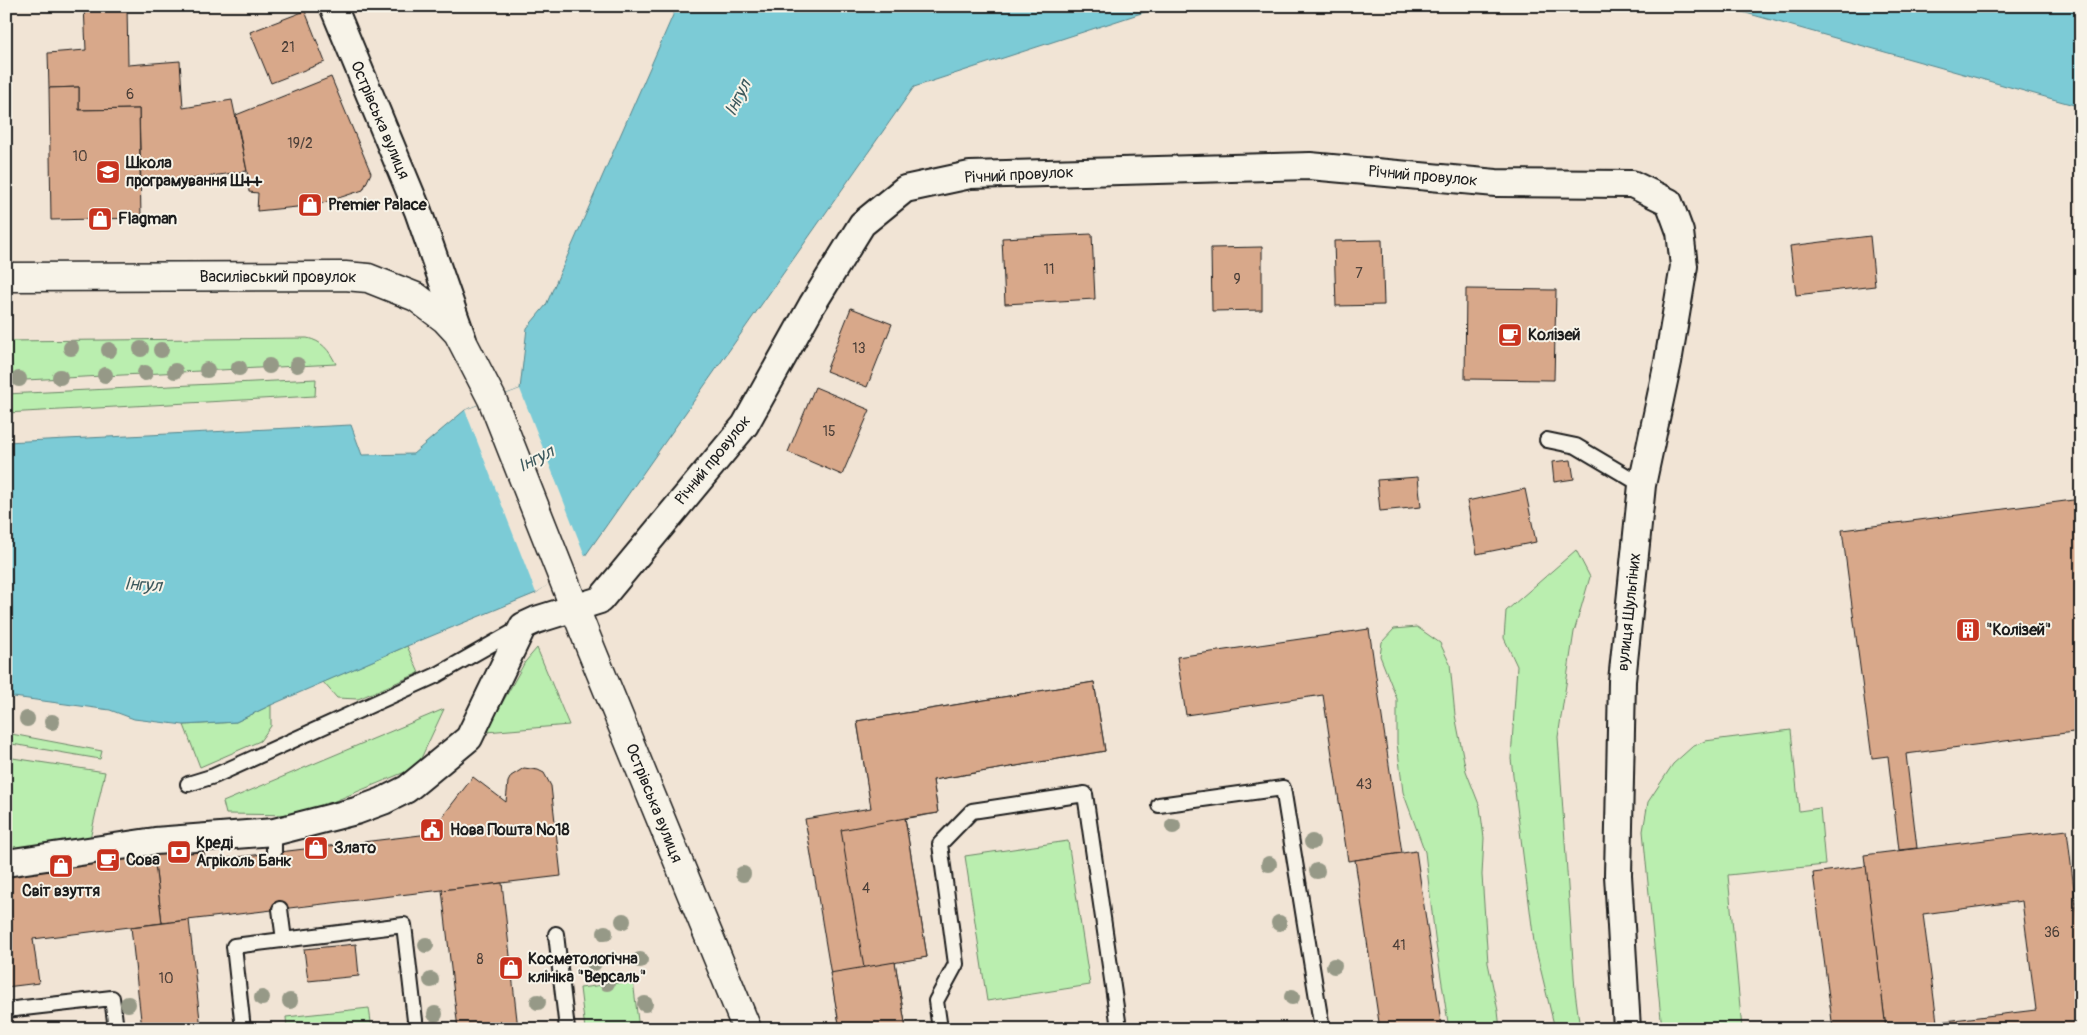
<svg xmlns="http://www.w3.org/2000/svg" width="2087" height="1035" font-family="Pangolin,sans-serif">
<rect width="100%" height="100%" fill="#f1e4d5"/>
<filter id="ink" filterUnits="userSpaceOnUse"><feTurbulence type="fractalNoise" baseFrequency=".02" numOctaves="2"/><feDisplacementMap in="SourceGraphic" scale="10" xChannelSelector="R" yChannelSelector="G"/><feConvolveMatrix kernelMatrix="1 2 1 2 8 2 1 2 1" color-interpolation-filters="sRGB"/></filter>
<g filter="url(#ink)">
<!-- green -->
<g fill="#baeeaf" stroke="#6b8566">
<path d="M307,338C322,341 329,350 336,364L6,381V341Z"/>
<path d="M316,379L315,396L6,413V394Z"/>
<path d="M1576,550L1590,577L1574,632L1558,737L1575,991L1580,1029H1555L1534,942L1511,759L1517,666L1504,638L1506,611Z"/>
<path d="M1417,627L1440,643L1450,664L1455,715L1466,771L1480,807L1484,838L1482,875L1488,963L1498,1011L1500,1029H1449L1435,938L1425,852L1403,792L1397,743V699L1380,656L1382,642L1394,629Z"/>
<path d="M407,646L419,673L358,699L337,698L323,682Z"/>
<path d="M537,648L569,725L486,732L525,662Z"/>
<path d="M271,705V726L260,741L200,767L184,725L236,722Z"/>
<path d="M444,709L417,767L301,815L226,814L223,802Z"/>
<path d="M1791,730L1799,811L1820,808L1825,865L1728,875L1742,1029H1662L1643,831L1648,802L1673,764L1692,747L1705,741Z"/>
<path d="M6,733L102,751L100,759L6,743Z"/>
<path d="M6,757L105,772L90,839L6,850Z"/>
<path d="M1068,841L1090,985L987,1001L965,856Z"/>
<path d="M633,981L639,1029H585L580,988Z"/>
<path d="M369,1008L372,1029H287L286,1017Z"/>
</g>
<!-- water -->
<g fill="#7bcbd6" stroke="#55858c">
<path d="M677,6H1163L914,87L585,556L536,593L407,646L271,705L236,722L184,725L134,719L110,710L6,696V442L351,425L362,455L413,454L465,410L520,389L527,328L546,305Z"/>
<path d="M1721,6H2081V107Z"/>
</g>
<!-- pier -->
<path fill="#f1e4d5" d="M520,389L585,556L584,560L536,593L465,410Z"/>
<!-- building -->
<g fill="#d8a88a" stroke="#1c1c1c" fill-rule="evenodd">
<path d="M84,6H127L128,65L180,61L183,108L232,100L247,171L141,186L139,109L79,110V87L49,88L48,53L86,50Z"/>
<path d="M376,6H395L378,13Z"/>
<path d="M305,11L325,62L271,83L250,32Z"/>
<path d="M331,77L371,173L363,190L317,205L257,211L258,193L249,192L247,171L236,115Z"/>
<path d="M79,87V110L139,109L141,218L51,220L49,88Z"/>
<path d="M1092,234L1095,299L1005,304L1002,238Z"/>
<path d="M1870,236L1875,286L1796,295L1790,246Z"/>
<path d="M1382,240L1384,305L1336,306L1334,241Z"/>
<path d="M1262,247V310L1212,311L1211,248Z"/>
<path d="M1466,289L1556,290L1554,380L1465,379Z"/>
<path d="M851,308L892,324L867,387L826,371Z"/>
<path d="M815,387L870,410L842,475L788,452Z"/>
<path d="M1571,460L1574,479L1554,482L1552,462Z"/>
<path d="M1418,477L1421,507L1380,511L1377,480Z"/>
<path d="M1525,489L1536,542L1477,554L1467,501Z"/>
<path d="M2081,499V731L1906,754L1917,848L1899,850L1888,756L1872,758L1842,530Z"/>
<path d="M1369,629L1402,853L1348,861L1323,695L1186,715L1177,657Z"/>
<path d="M1094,682L1105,751L933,780L938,813L874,824L857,721Z"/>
<path d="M1094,682L1105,751L933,780L938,813L905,818L927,957L895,962L906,1029H840L805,819L871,808L857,721Z"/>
<path d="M524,768L538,770L544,773L551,786L561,876L162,923L154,855L204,849L205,861L429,834L473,777L506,802L508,782L511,776Z"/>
<path d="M905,818L927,957L864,968L841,830Z"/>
<path d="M2067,830L2081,949V1029H1886L1864,855ZM2022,901L2036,1010L1937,1022L1923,914Z"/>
<path d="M1416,851L1442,1029H1380L1355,860Z"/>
<path d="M154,855L162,923L33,939L39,983L6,987V872Z"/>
<path d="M1866,866L1886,1029H1833L1813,873Z"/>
<path d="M502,883L518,1029H458L442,890Z"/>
<path d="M189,920L201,1029H142L131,927Z"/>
<path d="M356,944L359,976L308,981L304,949Z"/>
<path d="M895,962L906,1029H840L830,973Z"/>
</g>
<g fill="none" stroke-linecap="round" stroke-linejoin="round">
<defs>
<g id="lane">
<path d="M1547,440L1576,446L1642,485"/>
<path d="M188,784L214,776L437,675L520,628"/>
<path d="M1159,805L1283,788L1322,1029"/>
<path d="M274,832V853"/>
<path d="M280,909L284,940"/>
<path d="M556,934L567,1029"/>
<path d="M6,1010L112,998L116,1029"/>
<path d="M243,1029L234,946L404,925L416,1029"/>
<path d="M940,1029L936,1001L956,964L940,844L972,811L1085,794L1119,1028L1116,1029"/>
</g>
<g id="street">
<path d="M333,6L418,211L463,340"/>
<path d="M6,863L155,841L274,832L356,811L383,801L407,789L469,738L523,626L536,620L600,600L745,425L812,305L862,224L905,189L970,175L1310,166L1496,183L1632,184L1669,202L1680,232L1684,266L1668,362L1642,485L1622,681L1618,875L1627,1029"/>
</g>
<path id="secondary" d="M6,277L345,276L368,278L416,297L445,319L458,333L492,399L591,649L747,1029"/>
</defs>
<!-- lane casing -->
<use href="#lane" stroke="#1c1c1c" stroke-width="18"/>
<!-- street casing -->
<use href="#street" stroke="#1c1c1c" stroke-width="30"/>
<!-- secondary casing -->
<use href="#secondary" stroke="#1c1c1c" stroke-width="31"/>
<!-- lane -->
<use href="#lane" stroke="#f7f3e8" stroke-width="14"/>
<!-- street -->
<use href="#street" stroke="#f7f3e8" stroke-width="26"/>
<!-- secondary -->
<use href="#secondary" stroke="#f7f3e8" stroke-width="28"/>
</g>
<!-- trees -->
<g fill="#969987">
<circle cx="71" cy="348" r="8"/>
<circle cx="141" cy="349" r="8"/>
<circle cx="109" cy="350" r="8"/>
<circle cx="161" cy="350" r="8"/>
<circle cx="297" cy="365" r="8"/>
<circle cx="269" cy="366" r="8"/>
<circle cx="239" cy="368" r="8"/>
<circle cx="207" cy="370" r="8"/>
<circle cx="175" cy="371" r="8"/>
<circle cx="145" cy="373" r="8"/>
<circle cx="105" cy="375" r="8"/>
<circle cx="60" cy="377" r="8"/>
<circle cx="19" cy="379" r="8"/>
<circle cx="27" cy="719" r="8"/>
<circle cx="52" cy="722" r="8"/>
<circle cx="1173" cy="826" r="8"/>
<circle cx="1312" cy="842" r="8"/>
<circle cx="1269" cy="864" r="8"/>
<circle cx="1317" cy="871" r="8"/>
<circle cx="743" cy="874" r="8"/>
<circle cx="623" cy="921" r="8"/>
<circle cx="1279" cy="923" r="8"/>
<circle cx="605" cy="933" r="8"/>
<circle cx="426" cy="945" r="8"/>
<circle cx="640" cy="960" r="8"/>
<circle cx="594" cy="963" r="8"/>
<circle cx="1334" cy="966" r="8"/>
<circle cx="431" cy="980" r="8"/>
<circle cx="607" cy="983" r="8"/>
<circle cx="1292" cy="997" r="8"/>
<circle cx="262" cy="998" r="8"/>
<circle cx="290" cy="1001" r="8"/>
<circle cx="538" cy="1002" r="8"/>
<circle cx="128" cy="1004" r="8"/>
<circle cx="645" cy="1004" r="8"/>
<circle cx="435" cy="1014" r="8"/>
</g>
</g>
<!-- icons -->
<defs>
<symbol id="school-square" viewBox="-11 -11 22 22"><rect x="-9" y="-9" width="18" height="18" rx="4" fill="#c8321e" stroke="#f7f3e8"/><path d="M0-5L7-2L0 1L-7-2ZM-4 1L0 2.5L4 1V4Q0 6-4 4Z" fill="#fff"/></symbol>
<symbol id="shop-square" viewBox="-11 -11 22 22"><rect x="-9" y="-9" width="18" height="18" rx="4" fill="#c8321e" stroke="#f7f3e8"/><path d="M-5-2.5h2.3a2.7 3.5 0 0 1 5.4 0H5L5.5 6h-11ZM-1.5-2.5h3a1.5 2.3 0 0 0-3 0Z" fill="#fff"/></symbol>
<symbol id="cafe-square" viewBox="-11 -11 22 22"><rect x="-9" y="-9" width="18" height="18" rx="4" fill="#c8321e" stroke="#f7f3e8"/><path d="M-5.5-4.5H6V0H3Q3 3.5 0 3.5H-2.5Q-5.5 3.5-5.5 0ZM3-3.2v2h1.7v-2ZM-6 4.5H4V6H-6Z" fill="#fff"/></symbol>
<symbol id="building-square" viewBox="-11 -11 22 22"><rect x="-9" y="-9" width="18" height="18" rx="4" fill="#c8321e" stroke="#f7f3e8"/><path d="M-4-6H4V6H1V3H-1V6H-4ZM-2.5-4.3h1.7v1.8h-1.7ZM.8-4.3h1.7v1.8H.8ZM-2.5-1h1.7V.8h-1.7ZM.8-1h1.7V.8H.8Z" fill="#fff"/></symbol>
<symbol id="civic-square" viewBox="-11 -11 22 22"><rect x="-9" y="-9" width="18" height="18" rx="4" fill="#c8321e" stroke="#f7f3e8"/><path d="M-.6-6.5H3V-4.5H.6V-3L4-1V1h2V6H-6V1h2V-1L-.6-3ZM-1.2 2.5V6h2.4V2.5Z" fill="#fff"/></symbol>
<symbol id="bank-square" viewBox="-11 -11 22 22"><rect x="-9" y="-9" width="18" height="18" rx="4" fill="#c8321e" stroke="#f7f3e8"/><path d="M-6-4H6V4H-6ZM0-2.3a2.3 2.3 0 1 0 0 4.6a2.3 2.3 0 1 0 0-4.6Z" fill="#fff"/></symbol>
</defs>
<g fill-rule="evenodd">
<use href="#school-square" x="94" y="158" width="28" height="28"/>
<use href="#shop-square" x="296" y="191" width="28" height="28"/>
<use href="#shop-square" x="86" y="205" width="28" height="28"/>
<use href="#cafe-square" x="1496" y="321" width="28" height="28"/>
<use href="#building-square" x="1954" y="616" width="28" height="28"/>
<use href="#civic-square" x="418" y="816" width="28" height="28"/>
<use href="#shop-square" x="302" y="834" width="28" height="28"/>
<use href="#bank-square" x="165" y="838" width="28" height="28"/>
<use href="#cafe-square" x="94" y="846" width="28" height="28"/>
<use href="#shop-square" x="47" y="852" width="28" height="28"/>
<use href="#shop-square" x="497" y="954" width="28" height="28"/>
</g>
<g text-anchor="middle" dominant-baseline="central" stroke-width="4" stroke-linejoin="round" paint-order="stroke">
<!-- number labels -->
<g font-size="14" fill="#4b3f38">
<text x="288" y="47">21</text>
<text x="130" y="94">6</text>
<text x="300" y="143">19/2</text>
<text x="80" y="156">10</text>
<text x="1049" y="269">11</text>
<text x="1359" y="273">7</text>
<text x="1237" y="279">9</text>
<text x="859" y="348">13</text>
<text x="829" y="431">15</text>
<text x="1364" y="784">43</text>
<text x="866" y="888">4</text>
<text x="2052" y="932">36</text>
<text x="1399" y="945">41</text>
<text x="480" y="959">8</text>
<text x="166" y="978">10</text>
</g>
<!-- street labels -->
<g font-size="16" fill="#1c1c1c" stroke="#f7f3e8">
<text transform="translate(380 120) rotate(67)">Острівська вулиця</text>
<text transform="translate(1019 175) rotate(-3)">Річний провулок</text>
<text transform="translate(1423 176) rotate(5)">Річний провулок</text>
<text x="278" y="277">Василівський провулок</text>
<text transform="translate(713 460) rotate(-51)">Річний провулок</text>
<text transform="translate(1629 612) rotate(-84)">вулиця Шульгіних</text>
<text transform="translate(654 803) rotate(68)">Острівська вулиця</text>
</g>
<!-- poi labels -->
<g font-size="16" font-weight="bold" fill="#1c1c1c" stroke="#f7f3e8" text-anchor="start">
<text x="126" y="163">Школа<tspan x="126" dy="18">програмування Ш++</tspan></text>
<text x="328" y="205">Premier Palace</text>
<text x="118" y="219">Flagman</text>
<text x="1528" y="335">Колізей</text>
<text x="1986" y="630">"Колізей"</text>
<text x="450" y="830">Нова Пошта №18</text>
<text x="196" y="843">Креді<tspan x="196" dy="18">Агріколь Банк</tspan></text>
<text x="334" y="848">Злато</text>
<text x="126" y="860">Сова</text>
<text x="61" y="891" text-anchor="middle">Світ взуття</text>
<text x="528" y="959">Косметологічна<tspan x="528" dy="18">клініка "Версаль"</tspan></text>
</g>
<!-- water labels -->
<g font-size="18" font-style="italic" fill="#3d595d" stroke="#f7f3e8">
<text transform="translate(738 98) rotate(-63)">Інгул</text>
<text transform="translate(536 459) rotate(-27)">Інгул</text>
<text transform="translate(143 585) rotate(3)">Інгул</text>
</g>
</g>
<!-- margin -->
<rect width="2087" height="1035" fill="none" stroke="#f7f3e8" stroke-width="25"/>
<rect x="12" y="12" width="2062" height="1010" fill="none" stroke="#1c1c1c" stroke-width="2" filter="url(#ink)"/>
</svg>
